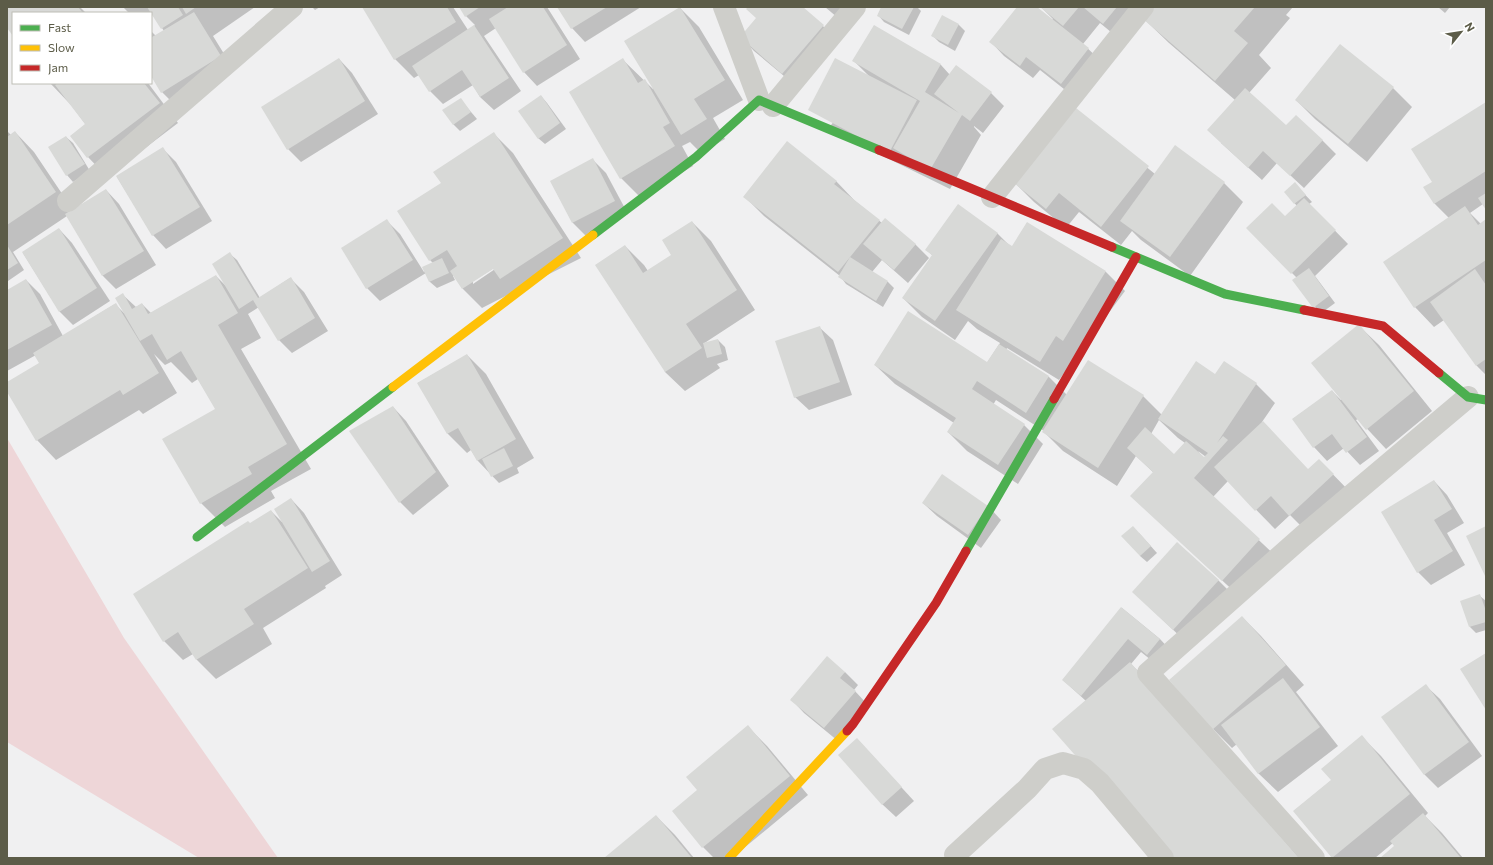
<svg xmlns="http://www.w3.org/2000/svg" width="1493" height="865" font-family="Commissioner,sans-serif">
<rect width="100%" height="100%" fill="#f0f0f1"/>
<!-- green -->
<path fill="#eed6d8" d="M7,438L124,638L278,858H199L7,742Z"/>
<!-- shadow -->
<g fill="#0003" fill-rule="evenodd">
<path d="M7,7H80L86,13H13V34L7,26Z"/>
<path d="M123,7H255L213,36L234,70L175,105L162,92L151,74V31L156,36L164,31L151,11L148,13H129Z"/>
<path d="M312,7H320L315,10Z"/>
<path d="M363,7H453L468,30L475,25L466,16L460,7H547L580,59L537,86L524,72L496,28L484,36L521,91L494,110L480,97L473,85L443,104L430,91L419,75L414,78L395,59Z"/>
<path d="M559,7H641L585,42L572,28Z"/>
<path d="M749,7H802L836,38L796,86L754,51L741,37L757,18Z"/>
<path d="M825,7H857L844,23Z"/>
<path d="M882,7H917L921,11L909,35L884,22L878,15Z"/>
<path d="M1018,7H1036L1052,20L1053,19L1041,7H1293L1286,15L1290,18L1259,55L1271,68L1249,93L1286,127L1322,140L1336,154L1304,188L1277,163L1262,180L1221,143L1235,100L1169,43L1143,18L1123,42L1100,23L1083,44L1102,62L1074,97L1040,70L1033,78L1004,56L991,42Z"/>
<path d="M1438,7H1450L1445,13Z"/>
<path d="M680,8L699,27L743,100L713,118L725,139L701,153L690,142L682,146L693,166L640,197L621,178L623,60L653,89Z"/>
<path d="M943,17L959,25L965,31L955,51L939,42L933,36Z"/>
<path d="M874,26L941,65L950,75L991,93L1004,106L983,133L974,126V127L981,135L950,189L828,129L869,76L854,61Z"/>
<path d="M339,59L352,73L378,114L301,162L288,149Z"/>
<path d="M50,83H148L178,123L107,177L88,157L71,136L86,125L72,106Z"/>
<path d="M1393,88L1412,107L1367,162L1315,119L1296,100Z"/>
<path d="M541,96L547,103L566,129L545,144L538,138Z"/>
<path d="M460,99L477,119L460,131L453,124Z"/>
<path d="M1486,103V209L1483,204L1470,213L1481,224L1486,221V375L1477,366L1444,320L1434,327L1415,307L1449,218L1435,204L1425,188L1434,182Z"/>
<path d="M1076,110L1155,174L1224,183L1243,202L1190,276L1141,240L1132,231L1121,245L1079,212L1066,228L1034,202L1015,183Z"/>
<path d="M7,131L11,135L15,132L34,152L73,210L106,190L119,204L156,265L116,289L103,276L67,216L13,252L24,270L8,281Z"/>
<path d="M494,134L513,153L581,258L482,308L463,289L454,275L453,276L455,280L437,288L430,282L426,273L380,301L367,288L387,221L400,234L424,272L433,263L430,260L442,183ZM497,266L498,267L473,284V281Z"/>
<path d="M66,137L73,143L90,171L73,182L67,175Z"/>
<path d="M163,149L176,162L212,221L166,249L153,235L117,177Z"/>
<path d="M593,160L606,173L628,214L586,236L573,223L551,182Z"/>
<path d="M836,181L855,201L882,223L915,244L929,258L908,283L882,260L872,272L888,282L894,288L883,307L846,284L840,276L764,216L745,197Z"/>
<path d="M1295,184L1312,202L1309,204L1348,244L1315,276L1335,303L1320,314L1297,278L1247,228L1285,218L1297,206L1285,192Z"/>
<path d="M692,222L711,241L755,310L703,344L718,340L725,347L728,360L717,364L720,368L685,391L665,372L625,246L644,265L648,271L672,256Z"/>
<path d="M1027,223L1106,272L1125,291L1059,380L1007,348L1006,350L1049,377L1067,395L1143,396L1162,415L1215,376L1256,384L1275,403L1262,422L1308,470L1319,460L1352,494L1309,534L1290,515L1275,529L1228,481L1213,497L1279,559L1242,599L1132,496L1154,473L1136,456L1117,486L1063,451L1044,432V431L996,400L993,405L1024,425L1043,444L1018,484L967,451L948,432L954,423L895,384L875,365L987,363L1000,343L977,329L968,321L955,340L922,317L903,298L933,256L927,250L997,233L1012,248ZM1159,420L1178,438L1185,443L1174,456L1151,434ZM1198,451L1206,457L1204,459Z"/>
<path d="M59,229L72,243L110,301L73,325L60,312L23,253Z"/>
<path d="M230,254L237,260L260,298L290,278L304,292L328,331L292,353L279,340L259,307L248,314L261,338L241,349L311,469L271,491L275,498L225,527L201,503L216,409L198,379L192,383L171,362L165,365L154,354L177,393L143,414L139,410L56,460L37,440L7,390V384L40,363L36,355L7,371V291L26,280L40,294L63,336L115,304L124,313L123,295L136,307L142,304L151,313L216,276L226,286Z"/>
<path d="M1359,326L1379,345L1432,411L1386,449L1358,419L1356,420L1379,451L1360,465L1344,448L1327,461L1314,447L1293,419L1332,391L1341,400L1342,399Z"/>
<path d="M819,327L833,340L852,395L809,410L795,397Z"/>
<path d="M467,355L486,374L534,458L517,468L519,473L499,483L478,461L471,450L467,453L448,434L418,383Z"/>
<path d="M393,407L406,421L449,486L413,515L400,502Z"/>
<path d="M1434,481L1447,495L1464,523L1447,533L1465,565L1431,585L1418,572Z"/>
<path d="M291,499L304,513L342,575L325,586L326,588L263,628L272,644L216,679L197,660L193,654L183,660L164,641L250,524L271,511L282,522Z"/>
<path d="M923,503L988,506L1001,520L981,548L937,516Z"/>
<path d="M1139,533L1157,553L1147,562L1140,556Z"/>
<path d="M1218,580L1232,594L1187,643L1147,605Z"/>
<path d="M1480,596L1486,601V630L1476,633L1470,627Z"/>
<path d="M1122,608L1160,639L1173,653L1161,668L1141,652L1131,664L1154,687L1301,858H1173L1086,701L1063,680Z"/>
<path d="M1242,617L1261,636L1304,685L1296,692L1338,746L1278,792L1258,773L1237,744L1232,748L1213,729Z"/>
<path d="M845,672L858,685L854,690L868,705L838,741L804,713L791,699Z"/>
<path d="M1426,686L1440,699L1482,756L1438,788L1425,775L1383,718Z"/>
<path d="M748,727L767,746L808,795L732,858H714L703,847L673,811L699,790Z"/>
<path d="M1362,737L1381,756L1428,813L1425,816L1442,833L1463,858H1381L1396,846L1393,843L1375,858H1333L1294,811L1332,780Z"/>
<path d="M857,739L914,801L896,817L882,804Z"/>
<path d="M656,816L675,835L694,858H606Z"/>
</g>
<!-- building -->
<g fill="#d8d9d7">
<path d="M7,7H78L83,13H13V36L7,28Z"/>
<path d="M147,7H178L183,15L161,29Z"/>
<path d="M182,7H196L186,14Z"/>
<path d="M362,7H447L456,22L394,60Z"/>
<path d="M459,7H480L465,17Z"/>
<path d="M508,7H543L567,45L523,73L489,19Z"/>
<path d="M557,7H607L571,29Z"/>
<path d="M680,7L725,80L694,99L707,119L681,135L624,41Z"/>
<path d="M748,7H803L824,25L782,74L740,37L756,18L746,9Z"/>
<path d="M881,7H914L902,29L877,16Z"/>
<path d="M1017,7H1037L1089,48L1061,84L1026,57L1020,66L989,42Z"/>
<path d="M1040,7H1079L1063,26Z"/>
<path d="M1083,7H1117L1103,24Z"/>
<path d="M1153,7H1255L1234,31L1248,43L1215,81L1143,19Z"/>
<path d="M194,12L221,56L161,93L151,76V35L152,37Z"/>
<path d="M942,15L959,24L948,45L931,36Z"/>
<path d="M474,25L509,78L480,97L462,70L429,92L412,66Z"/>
<path d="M874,25L941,64L925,92L959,113L934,94L956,65L992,92L970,121L962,115L930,170L893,148L920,101L852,61Z"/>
<path d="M1340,44L1394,87L1348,144L1295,100Z"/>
<path d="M339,58L365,101L287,150L261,107Z"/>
<path d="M623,58L638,83L645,79L670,123L663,127L675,146L620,179L569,92Z"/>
<path d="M835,58L917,100L889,153L808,110Z"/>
<path d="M58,83H144L160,103L87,158L70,136L85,124L55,85Z"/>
<path d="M1245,88L1286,125L1296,115L1323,140L1290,176L1263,151L1248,168L1207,130Z"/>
<path d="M541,95L560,123L538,139L518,111Z"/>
<path d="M461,98L471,112L453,125L442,110Z"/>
<path d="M1486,102V171L1434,204L1423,187L1432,182L1411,149Z"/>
<path d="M1076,108L1149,166L1101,227L1059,193L1046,209L1014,183L1043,146L1045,147Z"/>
<path d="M15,131L56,192L7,225V137Z"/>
<path d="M494,132L563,238L500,279L493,269L462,289L450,271L457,266L447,250L429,261L397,211L441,183L433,172Z"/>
<path d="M66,136L85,164L66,176L48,147Z"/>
<path d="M787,141L837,181L834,184L880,220L838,272L743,197Z"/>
<path d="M1175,145L1225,182L1170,257L1120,221Z"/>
<path d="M163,147L200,207L152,236L116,176Z"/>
<path d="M593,158L615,201L572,223L550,181Z"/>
<path d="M1295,182L1306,195L1294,204L1284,192Z"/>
<path d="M106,189L144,251L102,276L65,214Z"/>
<path d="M1486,193V210L1478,198Z"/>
<path d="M1304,198L1336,230L1291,274L1246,228L1272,203L1285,216Z"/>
<path d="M958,204L998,233L935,321L902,298L932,255L925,250Z"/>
<path d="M1465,206L1478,225L1486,219V260L1414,308L1383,262Z"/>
<path d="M885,218L916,244L894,270L863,244Z"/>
<path d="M387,219L413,260L366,289L341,248Z"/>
<path d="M692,221L737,290L686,324L702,348L665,372L595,265L625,245L643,273L671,255L662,240Z"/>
<path d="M1027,222L1106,271L1063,341L1056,336L1040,362L956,310L1001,239L1012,246Z"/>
<path d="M59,228L97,288L59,312L22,252Z"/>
<path d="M7,245L18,263L7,270Z"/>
<path d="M230,252L258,298L291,277L315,318L278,341L253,300L239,309L212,264Z"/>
<path d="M850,257L888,281L876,301L838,277Z"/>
<path d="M442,258L449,273L429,282L422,267Z"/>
<path d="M1309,268L1329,296L1313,308L1292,280Z"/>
<path d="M1475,269L1486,285V359L1476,366L1430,302Z"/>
<path d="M216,275L238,313L218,325L287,444L248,467L252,474L200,504L162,439L215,409L181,351L167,360L152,334L140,341L115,298L123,293L132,309L142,303L148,314Z"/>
<path d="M26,279L52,325L7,350V290Z"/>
<path d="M116,303L159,373L123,395L120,390L36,441L7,392V382L39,363L33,353Z"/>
<path d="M908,311L987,362L999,344L1049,376L1026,413L977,381L972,389L1025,424L998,465L947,432L956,418L874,365Z"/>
<path d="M1359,324L1414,391L1366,430L1311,363Z"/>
<path d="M820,326L840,382L794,398L775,341Z"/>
<path d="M718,339L722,354L707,358L703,343Z"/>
<path d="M467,354L516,439L477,461L458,428L447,434L417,383Z"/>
<path d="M1088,360L1144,395L1098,468L1042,432Z"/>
<path d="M1196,361L1215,374L1224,361L1257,383L1217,443L1223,436L1228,440L1194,478L1260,539L1222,581L1130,496L1153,472L1127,448L1145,427L1174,454L1186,441L1204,457L1208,453L1158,419Z"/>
<path d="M1332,390L1367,437L1346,453L1332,434L1313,448L1292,419Z"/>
<path d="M393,406L436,472L399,503L349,431Z"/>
<path d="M1263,421L1308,469L1319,459L1334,474L1289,516L1271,496L1255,511L1214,467Z"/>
<path d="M504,448L513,466L491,477L482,459Z"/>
<path d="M942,474L988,506L968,535L922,503Z"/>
<path d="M1434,480L1452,509L1434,520L1453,551L1417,573L1381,512Z"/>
<path d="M291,498L330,561L312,572L274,509Z"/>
<path d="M271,510L308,568L244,609L254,624L196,660L178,632L163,642L133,594L248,521L250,523Z"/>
<path d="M1133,526L1151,546L1140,556L1121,536Z"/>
<path d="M1486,526V578L1466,536Z"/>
<path d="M1177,542L1219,580L1173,630L1132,592Z"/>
<path d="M1480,594L1486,611V622L1469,627L1460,601Z"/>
<path d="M1121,607L1160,639L1147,655L1128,639L1081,696L1062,680Z"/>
<path d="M1242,616L1286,665L1212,730L1169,680Z"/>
<path d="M1486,653V710L1460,669Z"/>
<path d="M827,656L845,672L840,678L856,691L824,728L790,700Z"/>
<path d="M1130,662L1299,858H1172L1094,777L1074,754L1052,729Z"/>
<path d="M1283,678L1320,727L1258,774L1221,725Z"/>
<path d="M1426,684L1469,742L1424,775L1381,717Z"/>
<path d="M748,725L790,776L702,848L672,811L697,790L686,777Z"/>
<path d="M1362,735L1410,794L1332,858L1293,811L1331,780L1321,769Z"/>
<path d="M857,738L902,787L882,805L838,755Z"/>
<path d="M1423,813L1461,858H1380L1394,846L1390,841Z"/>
<path d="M656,815L692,858H604Z"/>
</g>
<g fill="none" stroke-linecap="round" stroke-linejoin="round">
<!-- street -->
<g stroke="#cececa" stroke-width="22">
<path d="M724,7L759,100"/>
<path d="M773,106L855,7"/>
<path d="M992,197L1143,7"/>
<path d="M68,201L292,7"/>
<path d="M955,855L1027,789L1045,769L1063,763L1084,769L1100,783L1163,858"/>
<path d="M1314,858L1148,673L1303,536L1468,397"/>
</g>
<!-- fast -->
<g stroke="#4caf50" stroke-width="9">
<path d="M593,235L696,157L759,100L879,150"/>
<path d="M1112,247L1225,294L1304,310"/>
<path d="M1439,373L1468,397L1486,400"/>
<path d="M197,537L393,387"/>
<path d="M966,551L1054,399"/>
</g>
<!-- slow -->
<g stroke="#ffc107" stroke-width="9">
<path d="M393,387L593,235"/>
<path d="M729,858L847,731"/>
</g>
<!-- jam -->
<g stroke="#c62828" stroke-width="9">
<path d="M879,150L1112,247"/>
<path d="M1304,310L1383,326L1439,373"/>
<path d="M1054,399L1136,257"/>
<path d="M847,731L853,724L936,603L966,551"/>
</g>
</g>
<!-- border -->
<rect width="1493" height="865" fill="none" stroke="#5c5c48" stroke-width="16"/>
<!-- legend -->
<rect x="12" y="12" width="140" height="72" fill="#ffffff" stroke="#bebeb6"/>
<rect x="20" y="25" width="20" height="6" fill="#4caf50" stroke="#bebeb6"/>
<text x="48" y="32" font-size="12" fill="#5c5c48">Fast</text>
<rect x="20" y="45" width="20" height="6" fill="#ffc107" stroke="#bebeb6"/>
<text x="48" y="52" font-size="12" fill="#5c5c48">Slow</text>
<rect x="20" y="65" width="20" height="6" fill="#c62828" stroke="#bebeb6"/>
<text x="48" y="72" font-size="12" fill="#5c5c48">Jam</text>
<!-- north arrow -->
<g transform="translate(1461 32) rotate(60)" stroke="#ffffff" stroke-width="3" paint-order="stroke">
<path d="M0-3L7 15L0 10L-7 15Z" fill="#5c5c48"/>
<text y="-6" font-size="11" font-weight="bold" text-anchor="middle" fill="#5c5c48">N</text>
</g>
</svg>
